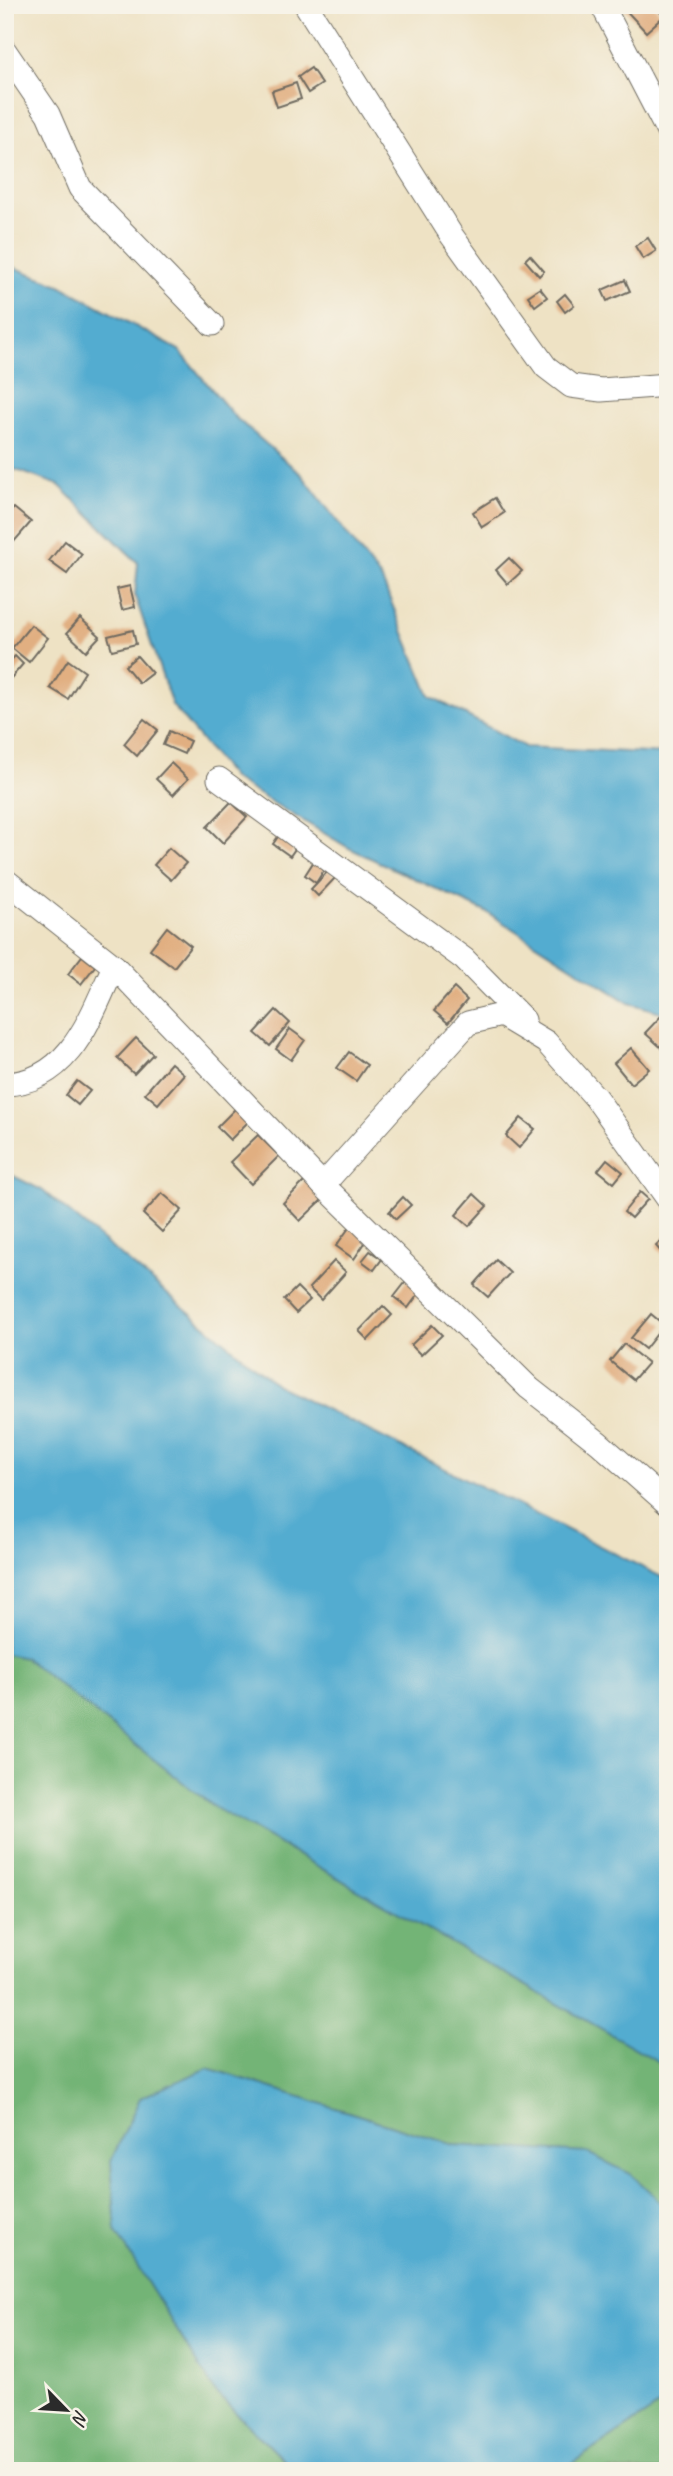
<svg xmlns="http://www.w3.org/2000/svg" width="673" height="2476" font-family="Caveat,sans-serif">
<rect width="100%" height="100%" fill="#f7f3e8"/>
<filter id="ink" filterUnits="userSpaceOnUse"><feTurbulence type="fractalNoise" baseFrequency=".0143" numOctaves="2"/><feDisplacementMap in="SourceGraphic" scale="14" xChannelSelector="R" yChannelSelector="G"/><feConvolveMatrix kernelMatrix="1 2 1 2 8 2 1 2 1" color-interpolation-filters="sRGB"/></filter>
<filter id="wash" filterUnits="userSpaceOnUse"><feTurbulence type="fractalNoise" baseFrequency=".00686" numOctaves="4" result="noise"/><feDisplacementMap in="SourceGraphic" scale="28" xChannelSelector="R" yChannelSelector="G"/><feGaussianBlur stdDeviation="1.57" result="paint"/><feColorMatrix in="noise" values="0 0 0 0 0 0 0 0 0 0 0 0 0 0 0 0 0 1.4 0 .05"/><feComposite in="paint" operator="in"/></filter>
<g filter="url(#wash)">
<rect width="100%" height="100%" fill="#eee2c4"/>
<!-- forest -->
<g fill="#73b476" stroke="#4f7050" stroke-width="2">
<path d="M5,1594L668,2065V2216L663,2204L588,2154L454,2145L208,2068L213,2384L216,2393L294,2471H5Z"/>
<path d="M668,2400V2471H560Z"/>
</g>
<!-- water -->
<g fill="#52acd0" stroke="#3e6c7e" stroke-width="2">
<path d="M5,264L60,285L179,350L235,417L302,475L382,580L430,696L525,747L668,754V1014L629,1003L488,913L349,848L233,779L172,705L135,596L138,563L59,485L5,466Z"/>
<path d="M5,1172L42,1190L277,1385L668,1580V2067L214,1807L25,1658L5,1654Z"/>
<path d="M208,2068L454,2145L588,2153L631,2174L663,2204L668,2216V2400L560,2471H294L216,2393L116,2232L111,2161L140,2098Z"/>
</g>
<g id="blocks">
<!-- building -->
<g fill="#e1af81">
<path d="M621,5H653L664,16L646,32Z"/>
<path d="M311,68L322,84L308,93L298,77Z"/>
<path d="M296,83L301,99L277,107L272,91Z"/>
<path d="M648,238L656,251L643,259L635,246Z"/>
<path d="M530,255L544,271L539,276L525,260Z"/>
<path d="M625,280L630,291L607,301L602,290Z"/>
<path d="M540,288L547,297L535,306L528,296Z"/>
<path d="M565,294L574,305L565,312L557,301Z"/>
<path d="M495,498L504,513L482,527L473,512Z"/>
<path d="M14,508L31,522L12,544L5,539V518Z"/>
<path d="M65,541L82,554L67,574L49,561Z"/>
<path d="M509,558L522,571L508,584L496,570Z"/>
<path d="M130,586L135,607L122,610L117,589Z"/>
<path d="M80,618L100,636L86,651L67,633Z"/>
<path d="M31,625L48,638L29,662L12,648Z"/>
<path d="M133,630L136,644L112,650L108,636Z"/>
<path d="M15,656L23,664L5,685V667Z"/>
<path d="M137,656L152,673L139,683L125,666Z"/>
<path d="M68,660L85,672L68,699L50,688Z"/>
<path d="M144,719L158,730L137,756L124,744Z"/>
<path d="M169,731L190,741L184,754L163,745Z"/>
<path d="M171,763L188,779L173,795L156,779Z"/>
<path d="M231,802L247,817L223,843L207,827Z"/>
<path d="M282,831L299,843L290,856L273,844Z"/>
<path d="M169,848L186,863L171,880L154,865Z"/>
<path d="M316,858L327,865L316,883L305,875Z"/>
<path d="M329,870L336,877L318,896L311,889Z"/>
<path d="M167,927L191,946L174,967L150,949Z"/>
<path d="M82,956L95,966L81,984L68,974Z"/>
<path d="M454,988L467,1000L448,1023L434,1011Z"/>
<path d="M276,1010L290,1023L270,1046L255,1033Z"/>
<path d="M662,1015L668,1020V1046L664,1050L645,1033Z"/>
<path d="M290,1029L305,1040L291,1060L276,1049Z"/>
<path d="M136,1038L153,1054L134,1074L117,1058Z"/>
<path d="M631,1048L649,1069L631,1084L614,1063Z"/>
<path d="M349,1052L367,1065L356,1081L337,1068Z"/>
<path d="M171,1063L184,1074L158,1104L145,1093Z"/>
<path d="M77,1081L90,1091L78,1105L66,1095Z"/>
<path d="M235,1109L248,1122L230,1140L217,1127Z"/>
<path d="M521,1118L535,1129L519,1148L506,1136Z"/>
<path d="M258,1135L279,1156L251,1184L230,1162Z"/>
<path d="M607,1159L623,1172L614,1183L598,1170Z"/>
<path d="M308,1178L326,1196L300,1221L283,1203Z"/>
<path d="M640,1192L648,1199L631,1218L624,1212Z"/>
<path d="M162,1193L182,1210L162,1232L143,1214Z"/>
<path d="M474,1194L487,1206L469,1226L456,1215Z"/>
<path d="M403,1197L411,1205L396,1219L389,1212Z"/>
<path d="M354,1221L371,1234L354,1259L336,1246Z"/>
<path d="M666,1237L668,1239V1260L656,1246Z"/>
<path d="M370,1251L382,1259L374,1270L362,1261Z"/>
<path d="M496,1260L510,1273L488,1297L474,1285Z"/>
<path d="M334,1261L346,1272L321,1300L309,1288Z"/>
<path d="M408,1279L422,1289L408,1308L394,1297Z"/>
<path d="M297,1287L310,1300L296,1313L284,1300Z"/>
<path d="M383,1306L392,1315L368,1340L359,1331Z"/>
<path d="M651,1314L664,1325L645,1349L631,1338Z"/>
<path d="M432,1325L442,1335L421,1355L411,1345Z"/>
<path d="M624,1344L648,1363L633,1380L610,1361Z"/>
</g>
</g>
</g>
<g filter="url(#ink)">
<use href="#blocks" fill-opacity="0" stroke="#6f6b61" stroke-width="2"/>
<g fill="none" stroke-linecap="round" stroke-linejoin="round">
<defs>
<g id="minor">
<path d="M306,5L452,236L546,367L571,386L601,390L668,385"/>
<path d="M602,5L668,132"/>
<path d="M5,51L48,114L80,188L212,324"/>
<path d="M219,779L464,959L524,1020"/>
<path d="M5,880L114,966L323,1185L529,1388L599,1443L668,1504"/>
<path d="M5,1084C70,1082 91,1016 114,966"/>
<path d="M323,1185L468,1023L501,1015L546,1042L596,1098L668,1199"/>
</g>
</defs>
<!-- minor casing -->
<use href="#minor" stroke="#6f6b61" stroke-width="25"/>
<!-- minor -->
<use href="#minor" stroke="#fff" stroke-width="23"/>
</g>
</g>
<!-- margin -->
<rect width="673" height="2476" fill="none" stroke="#f7f3e8" stroke-width="28"/>
<!-- north arrow -->
<g transform="translate(66 2410) rotate(115)" stroke="#f7f3e8" stroke-width="5" paint-order="stroke">
<path d="M0-5L12 26L0 18L-12 26Z" fill="#2b2b2b"/>
<text y="-10" font-size="19" font-weight="bold" text-anchor="middle" fill="#2b2b2b">N</text>
</g>
</svg>
